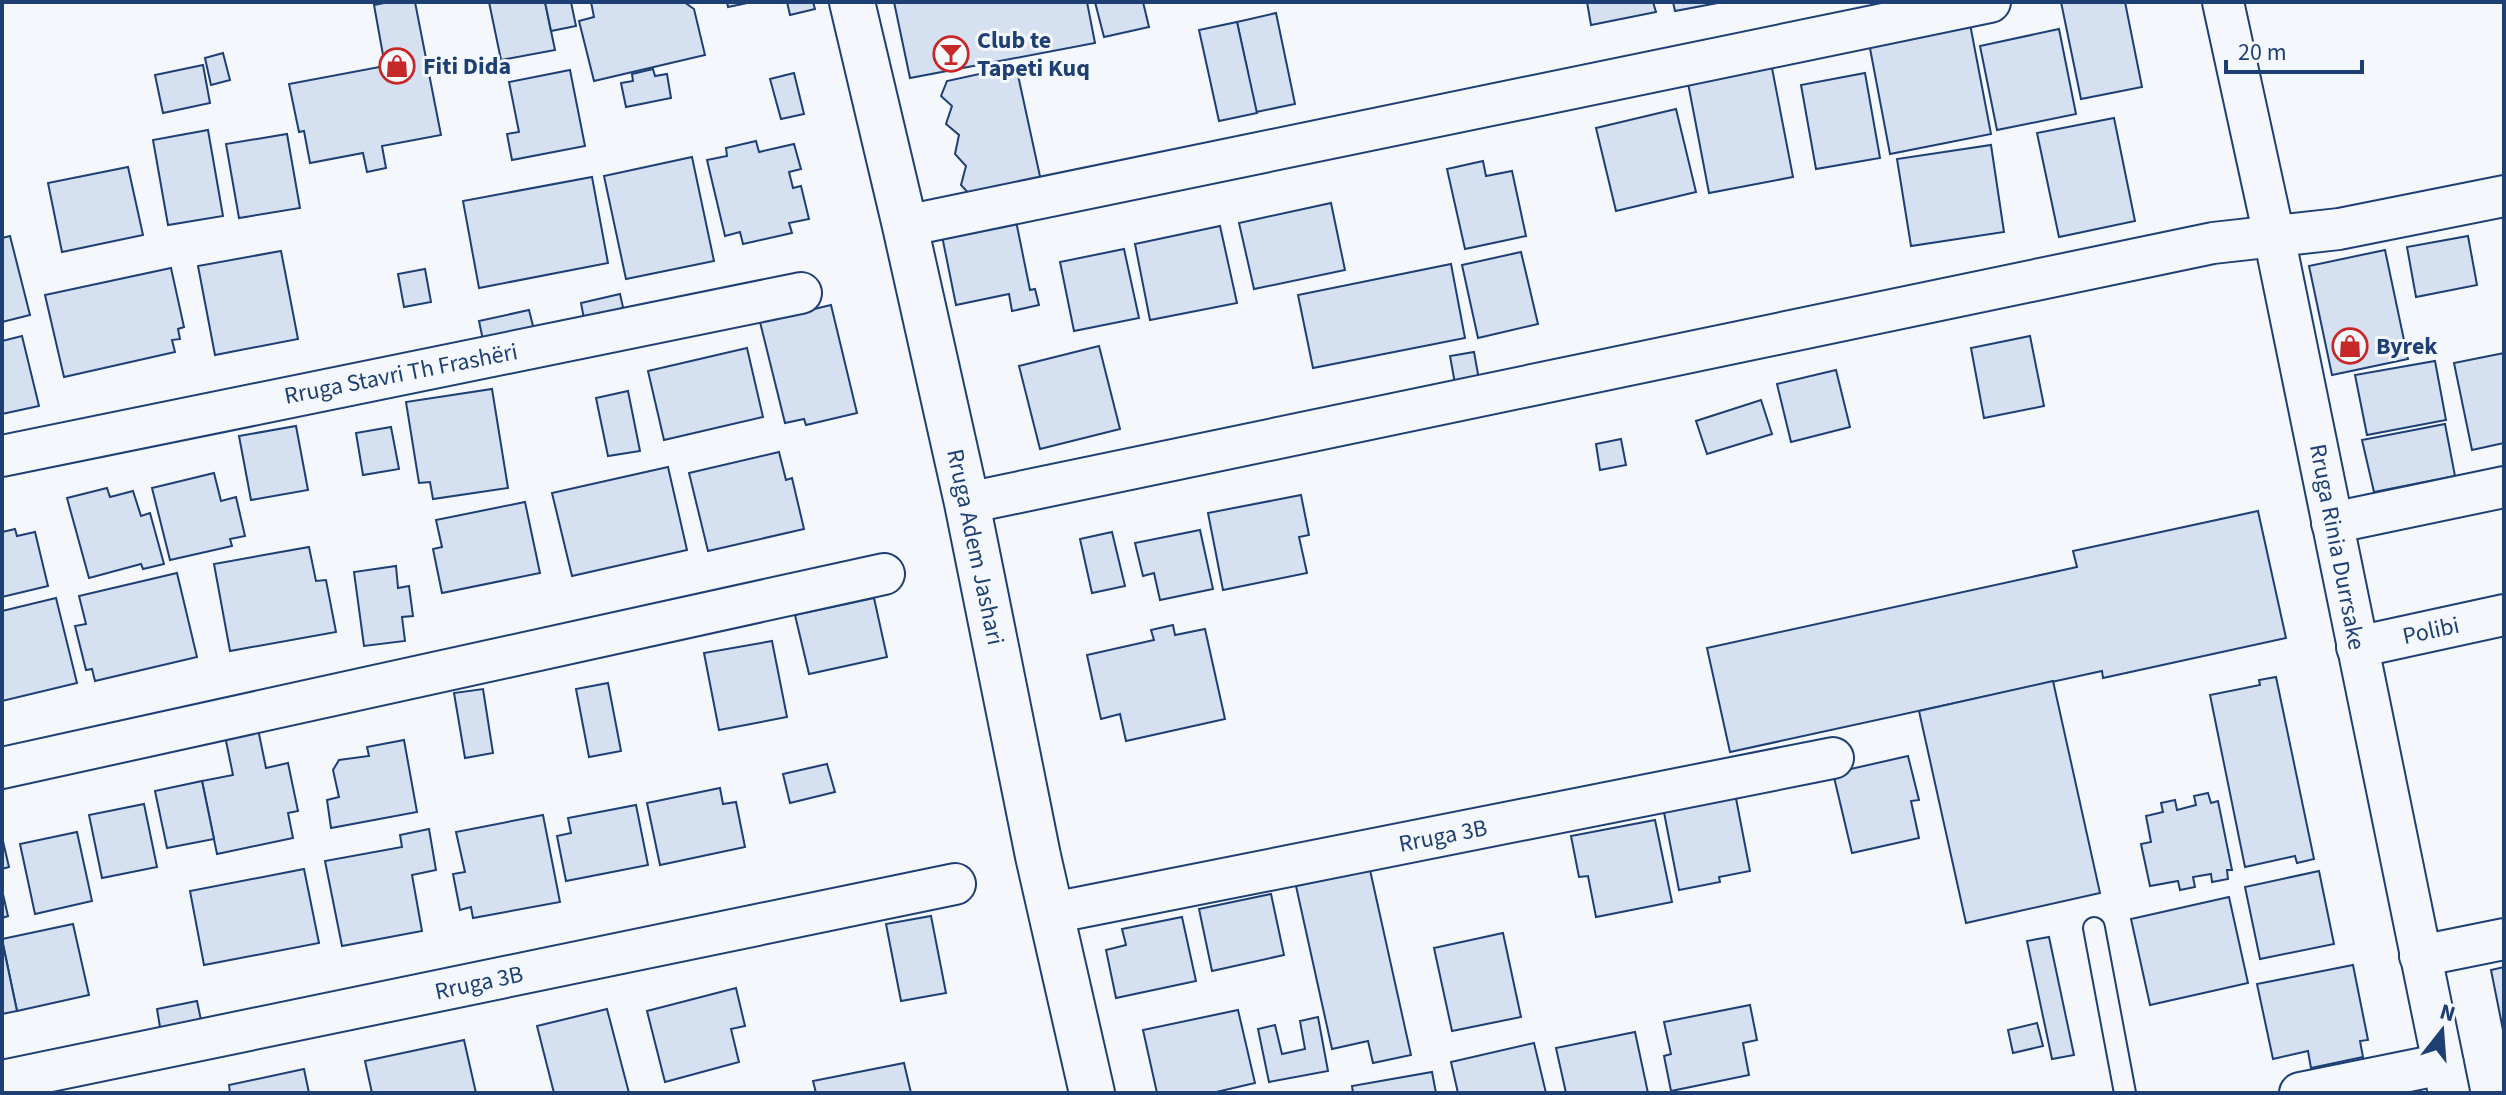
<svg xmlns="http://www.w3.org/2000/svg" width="2506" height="1095" font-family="'Source Sans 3',sans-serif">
<rect width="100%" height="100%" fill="#f4f7fb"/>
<!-- building -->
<g fill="#d5e0f0" stroke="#1d3f73" stroke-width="2">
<path d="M389,2H415L441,135L382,146L386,168L367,172L363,153L310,163L304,131L299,132L289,84L385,66L374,5Z"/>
<path d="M489,2H545L555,50L501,60Z"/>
<path d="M545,2H571L576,26L551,31Z"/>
<path d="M591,2H684L694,9L705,55L594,81L579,21L594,17Z"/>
<path d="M727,2H752L728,7Z"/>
<path d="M787,2H813L815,9L790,15Z"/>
<path d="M894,2H1087L1095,43L910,78Z"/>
<path d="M1095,2H1143L1149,27L1104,37Z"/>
<path d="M1587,2H1653L1656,12L1591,25Z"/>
<path d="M1673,2H1723L1675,11Z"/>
<path d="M2061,2H2125L2142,87L2081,99Z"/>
<path d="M1276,13L1295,104L1256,112L1237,22Z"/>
<path d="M1237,22L1257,113L1219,121L1199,30Z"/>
<path d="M1970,24L1991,134L1890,154L1869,43Z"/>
<path d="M2059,29L2076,114L1997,130L1980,46Z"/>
<path d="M223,53L230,80L211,85L205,58Z"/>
<path d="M203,65L210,103L163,113L155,75Z"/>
<path d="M1016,66L1041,181L972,197L961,185L966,166L955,154L959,135L946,124L952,106L941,96L947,81Z"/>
<path d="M1772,68L1793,177L1709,193L1688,83Z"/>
<path d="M653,69L655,76L667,74L671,98L626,107L621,83L633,81L632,74Z"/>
<path d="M570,70L585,146L512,160L507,134L519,132L509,82Z"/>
<path d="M794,73L804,114L781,119L770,79Z"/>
<path d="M1865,73L1880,158L1816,169L1801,85Z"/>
<path d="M1676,109L1696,192L1616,211L1596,128Z"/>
<path d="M2114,118L2135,221L2059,237L2037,133Z"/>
<path d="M208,130L223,216L168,225L153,140Z"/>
<path d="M287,134L300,208L239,218L226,144Z"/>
<path d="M756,141L759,152L794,144L801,169L789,172L793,188L801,186L809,219L789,223L792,233L743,244L740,232L725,236L707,160L727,156L726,148Z"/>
<path d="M1991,145L2004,232L1911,246L1897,159Z"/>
<path d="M692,157L714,261L626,279L604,176Z"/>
<path d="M1483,161L1486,176L1512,171L1526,236L1465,249L1447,169Z"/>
<path d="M128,167L143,235L62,252L48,183Z"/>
<path d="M592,177L608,263L479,288L463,201Z"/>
<path d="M1331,203L1345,270L1254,289L1239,223Z"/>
<path d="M1016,221L1030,290L1035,289L1039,305L1012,311L1009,294L956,305L942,236Z"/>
<path d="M1220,226L1237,303L1150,320L1135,244Z"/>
<path d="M10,236L30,315L2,322V238Z"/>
<path d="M2468,236L2477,285L2416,297L2407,247Z"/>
<path d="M1124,249L1139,318L1074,331L1060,262Z"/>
<path d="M2385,250L2408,359L2332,375L2309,266Z"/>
<path d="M281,251L298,339L215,355L198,266Z"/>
<path d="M1521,252L1538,324L1478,338L1462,265Z"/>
<path d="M1451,264L1465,338L1313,368L1298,295Z"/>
<path d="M171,268L184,327L178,329L180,339L172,340L175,352L64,377L45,295Z"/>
<path d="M425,269L431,302L404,307L398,274Z"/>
<path d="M620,294L625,316L585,324L581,303Z"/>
<path d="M831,305L857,413L806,425L804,419L785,423L760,322Z"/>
<path d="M529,310L535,334L484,345L479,321Z"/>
<path d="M22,336L39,406L2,414V341Z"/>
<path d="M2030,336L2044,406L1984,418L1971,348Z"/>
<path d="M1099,346L1120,429L1040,449L1019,366Z"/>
<path d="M747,348L763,417L664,440L648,371Z"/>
<path d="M1474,352L1480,385L1456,389L1450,356Z"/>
<path d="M2504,353V443L2472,450L2454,363Z"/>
<path d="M2435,361L2446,420L2367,435L2355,375Z"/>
<path d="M1836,370L1850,427L1791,442L1777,384Z"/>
<path d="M492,389L508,488L433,499L430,482L419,483L406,402Z"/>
<path d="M628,391L640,451L608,456L596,398Z"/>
<path d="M1761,400L1772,434L1707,454L1696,421Z"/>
<path d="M2445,424L2455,476L2374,492L2362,440Z"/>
<path d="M296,426L308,490L251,500L239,436Z"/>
<path d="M391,427L399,469L363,475L356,433Z"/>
<path d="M1621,439L1626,465L1600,470L1596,444Z"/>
<path d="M779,452L786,480L792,478L804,529L708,551L689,473Z"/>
<path d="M668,467L687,550L572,576L552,493Z"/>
<path d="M214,473L221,501L236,497L245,536L230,539L232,546L170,560L152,488Z"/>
<path d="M107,488L110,497L133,491L141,516L150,513L164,564L143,569L141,564L89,578L67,498Z"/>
<path d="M1301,495L1309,535L1299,537L1307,573L1223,590L1208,513Z"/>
<path d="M525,502L540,573L442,593L433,549L442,547L436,520Z"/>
<path d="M2258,511L2286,638L2103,678L2102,671L1730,752L1707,648L2077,567L2073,551Z"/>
<path d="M15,529L17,536L35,532L48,586L2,597V532Z"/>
<path d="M1200,530L1213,589L1160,600L1154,573L1143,576L1135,543Z"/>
<path d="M1112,532L1125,586L1092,593L1080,539Z"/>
<path d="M309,547L316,581L326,580L336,632L230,651L214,564Z"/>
<path d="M396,566L398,588L409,586L413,616L402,617L405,641L364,646L354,572Z"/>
<path d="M177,573L197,657L95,681L92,669L86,670L75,626L86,624L79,596Z"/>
<path d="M56,598L77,683L2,701V611Z"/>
<path d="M874,598L887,657L809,674L795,615Z"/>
<path d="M1173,625L1175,635L1205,629L1225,719L1126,741L1120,714L1101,719L1087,655L1154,640L1151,630Z"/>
<path d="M772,641L787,717L719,730L704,653Z"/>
<path d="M2276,677L2314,859L2297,863L2295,856L2245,867L2210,695L2260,685L2259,680Z"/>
<path d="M2053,681L2100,893L1966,923L1919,711Z"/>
<path d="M608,683L621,751L589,757L576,689Z"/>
<path d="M483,689L493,753L465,758L454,693Z"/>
<path d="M258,729L266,768L288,763L298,811L288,813L293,838L217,854L202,781L233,775L225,736Z"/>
<path d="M404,740L417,812L331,828L327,800L339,797L333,770L339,760L369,756L367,747Z"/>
<path d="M1908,756L1919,800L1911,801L1919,838L1852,853L1833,773Z"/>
<path d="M827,764L835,792L790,803L783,774Z"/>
<path d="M202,781L214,839L167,848L155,791Z"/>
<path d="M720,788L723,804L736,802L745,847L660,865L647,803Z"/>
<path d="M1734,788L1750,871L1719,877L1720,882L1679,890L1662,802Z"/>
<path d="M2208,793L2211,803L2218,801L2232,870H2227L2228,879L2212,882L2211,874L2193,877L2195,887L2180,890L2178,881L2150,886L2141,844L2151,842L2146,816L2163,812L2161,803L2175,800L2177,810L2196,805L2194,796Z"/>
<path d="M144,804L157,867L102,878L89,815Z"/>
<path d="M636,805L648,865L566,881L557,836L571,833L568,818Z"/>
<path d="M543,815L560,902L473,918L471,907L460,910L453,874L465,872L456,832Z"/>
<path d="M1655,820L1672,902L1596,917L1588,876L1579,877L1571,836Z"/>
<path d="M429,829L436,870L412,875L422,931L342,946L325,861L402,847L400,835Z"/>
<path d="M77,832L92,901L35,914L20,844Z"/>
<path d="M2,837L9,867L2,869Z"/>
<path d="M304,869L319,943L204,965L190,891Z"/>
<path d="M1370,870L1411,1055L1373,1063L1368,1041L1332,1049L1296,886Z"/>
<path d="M2319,871L2334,944L2260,959L2245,887Z"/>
<path d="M2,890L8,916L2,918Z"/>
<path d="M1271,894L1284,955L1212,971L1199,909Z"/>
<path d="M2229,897L2248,983L2150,1005L2131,919Z"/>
<path d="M931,916L946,993L901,1001L886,924Z"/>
<path d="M1182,917L1196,981L1116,998L1106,950L1126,945L1122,929Z"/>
<path d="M73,924L89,995L17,1011L2,939Z"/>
<path d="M1503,933L1521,1017L1452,1031L1434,948Z"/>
<path d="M2049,937L2074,1055L2052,1059L2027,941Z"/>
<path d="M2,940L17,1011L2,1014Z"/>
<path d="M2353,965L2368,1040L2360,1041L2363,1057L2311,1068L2308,1051L2273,1059L2257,984Z"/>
<path d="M2504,967V1035L2491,970Z"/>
<path d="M736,988L745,1026L731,1029L739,1062L665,1082L647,1011Z"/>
<path d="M197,1001L202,1025L161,1033L157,1009Z"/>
<path d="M1750,1005L1757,1040L1743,1043L1749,1075L1671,1091L1664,1056L1671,1054L1664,1022Z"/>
<path d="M607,1009L629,1093H554L537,1026Z"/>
<path d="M1238,1010L1255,1083L1212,1093H1157L1143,1030Z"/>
<path d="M1318,1017L1328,1071L1269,1082L1258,1029L1275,1025L1282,1054L1305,1049L1300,1021Z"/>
<path d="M2037,1023L2043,1046L2013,1053L2008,1030Z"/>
<path d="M1635,1032L1648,1093H1566L1556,1048Z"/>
<path d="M464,1040L476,1093H372L365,1061Z"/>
<path d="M1534,1043L1546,1093H1458L1451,1062Z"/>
<path d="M904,1063L911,1093H816L813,1081Z"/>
<path d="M304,1069L309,1093H230L229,1085Z"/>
<path d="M1432,1072L1436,1093H1353L1352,1086Z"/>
</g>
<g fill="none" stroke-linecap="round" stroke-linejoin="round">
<defs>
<path id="service" d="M2094,928L2125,1093"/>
<g id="minor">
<path d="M2223,2L2274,236L2449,1093"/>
<path d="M905,226L1990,2"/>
<path d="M2,456L801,293"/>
<path d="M967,503L2213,243L2339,229L2504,196"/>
<path d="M2332,523L2504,487"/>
<path d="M2357,647L2504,615"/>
<path d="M2,768L884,574"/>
<path d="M1052,913L1833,758"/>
<path d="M2420,956L2504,939"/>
<path d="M2,1081L955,884"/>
<path d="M2300,1093L2443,1064"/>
</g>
<path id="tertiary" d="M852,2L905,226L967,503L1038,856L1092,1093"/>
</defs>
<!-- service casing -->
<use href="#service" stroke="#1d3f73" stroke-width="24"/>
<!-- minor casing -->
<use href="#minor" stroke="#1d3f73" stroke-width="44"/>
<!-- tertiary casing -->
<use href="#tertiary" stroke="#1d3f73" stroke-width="48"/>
<!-- service -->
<use href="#service" stroke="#f4f7fb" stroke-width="20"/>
<!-- minor -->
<use href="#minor" stroke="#f4f7fb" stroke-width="40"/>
<!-- tertiary -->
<use href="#tertiary" stroke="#f4f7fb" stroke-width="44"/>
</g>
<!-- icons -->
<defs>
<symbol id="bar-ring" viewBox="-11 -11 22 22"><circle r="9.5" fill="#f4f7fb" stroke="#c62828" stroke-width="1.5"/><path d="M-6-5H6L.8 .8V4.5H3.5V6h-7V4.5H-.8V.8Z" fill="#c62828"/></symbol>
<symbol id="shop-ring" viewBox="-11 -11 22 22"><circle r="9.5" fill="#f4f7fb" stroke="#c62828" stroke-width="1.5"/><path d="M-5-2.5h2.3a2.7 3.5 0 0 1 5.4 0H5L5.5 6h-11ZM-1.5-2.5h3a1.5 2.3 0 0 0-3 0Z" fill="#c62828"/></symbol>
</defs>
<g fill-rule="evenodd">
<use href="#bar-ring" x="931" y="34" width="40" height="40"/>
<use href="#shop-ring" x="377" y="46" width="40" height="40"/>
<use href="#shop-ring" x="2330" y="326" width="40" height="40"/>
</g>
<g text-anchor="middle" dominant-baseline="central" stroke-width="6" stroke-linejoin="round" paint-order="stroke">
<!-- poi labels -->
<g font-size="24" font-weight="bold" fill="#1d3f73" stroke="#f4f7fb" text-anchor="start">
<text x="977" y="40">Club te<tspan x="977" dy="28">Tapeti Kuq</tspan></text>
<text x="423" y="66">Fiti Dida</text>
<text x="2376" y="346">Byrek</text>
</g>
<!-- street labels -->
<g font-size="24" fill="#1d3f73" stroke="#f4f7fb">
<text transform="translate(401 374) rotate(-11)">Rruga Stavri Th Frashëri</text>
<text transform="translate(975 547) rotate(78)">Rruga Adem Jashari</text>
<text transform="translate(2337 547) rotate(79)">Rruga Rinia Durrsake</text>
<text transform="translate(2431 631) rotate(-12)">Polibi</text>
<text transform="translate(1443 836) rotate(-11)">Rruga 3B</text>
<text transform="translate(479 983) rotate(-12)">Rruga 3B</text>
</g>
</g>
<!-- border -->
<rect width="2506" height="1095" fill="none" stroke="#1d3f73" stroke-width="8"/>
<!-- north arrow -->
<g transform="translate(2442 1031) rotate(17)" stroke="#f4f7fb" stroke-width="6" paint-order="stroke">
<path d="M0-6L14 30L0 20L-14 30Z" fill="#1d3f73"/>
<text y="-12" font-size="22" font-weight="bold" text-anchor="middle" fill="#1d3f73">N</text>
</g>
<!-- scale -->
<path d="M2226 60v12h136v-12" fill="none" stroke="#1d3f73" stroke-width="4"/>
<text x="2238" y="60" font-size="24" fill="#1d3f73" stroke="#f4f7fb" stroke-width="6" paint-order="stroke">20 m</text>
</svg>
